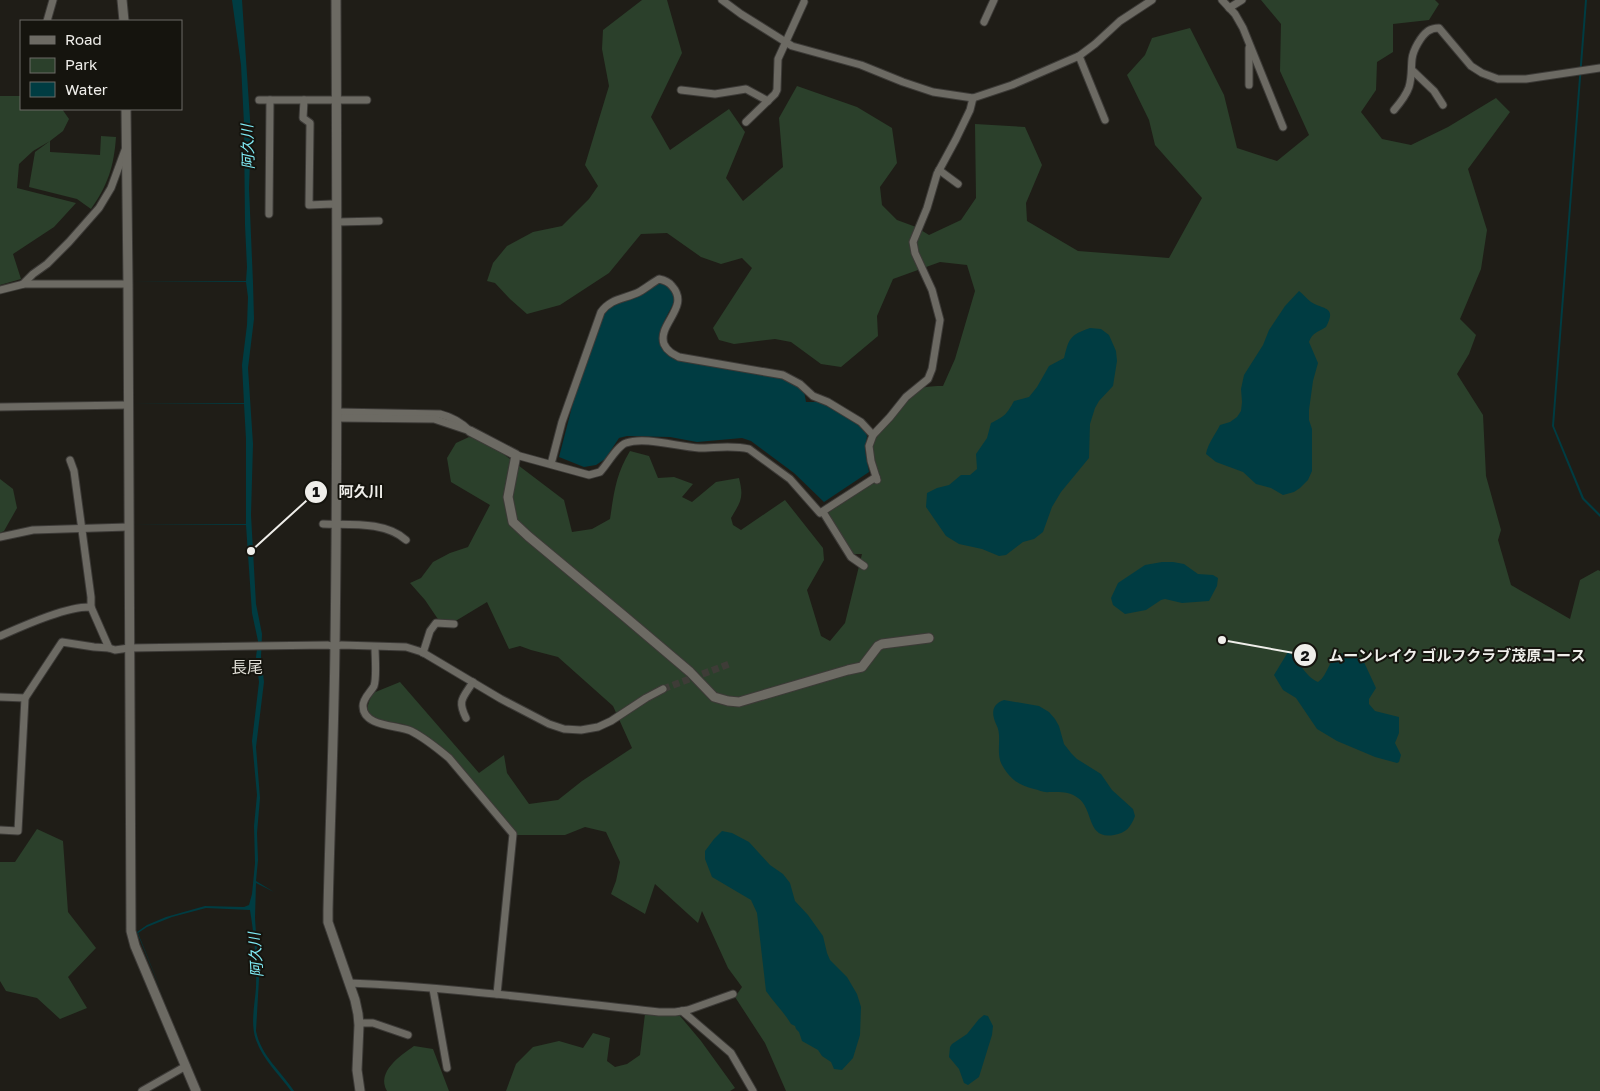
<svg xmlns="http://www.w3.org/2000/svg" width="1600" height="1091" font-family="'Golos Text','Noto Sans JP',sans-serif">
<rect width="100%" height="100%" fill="#1f1d17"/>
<!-- green -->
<g fill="#2b402b">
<path d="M642,0H667L682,53L651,117L670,150L729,109L745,132L726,178L743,201L783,167L779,118L797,86L857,107L892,128L897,163L880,187L882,205L897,220L916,227L929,235L961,220L976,198L975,124L1025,127L1042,165L1026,203L1027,221L1078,251L1169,258L1202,198L1155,145L1149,120L1127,75L1145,55L1152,38L1190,28L1224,95L1237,148L1277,161L1309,135L1280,71L1281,24L1261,0H1435L1439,4L1429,20L1393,24V52L1377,62L1376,90L1361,112L1382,139L1411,145L1448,127L1496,98L1510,112L1468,169L1487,230L1481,269L1460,319L1476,335L1469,354L1457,374L1483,415L1486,476L1501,530L1498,540L1511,585L1570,619L1580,580L1598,570L1600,571V1091H786L765,1043L735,997L742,987L728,968L702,911L698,923L655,884L645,914L611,894L616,881L620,862L606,832L585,827L565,835H515C502,818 488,801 474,785C459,766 446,749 425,736C420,732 414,728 409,726C390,718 354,728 373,693L400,682L479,773L504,755L507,773L529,804L558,800L582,781L632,748L613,706L558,657L531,650L520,646L509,649L487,602L444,628L425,600L410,583L421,578L433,562L450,553L468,547L490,505L451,482L447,458L456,443L469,437L485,440L564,500L572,532L592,529L610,519C614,492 616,474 630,451L649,456L658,478L674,477L693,484L682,497L692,502L716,482L739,478C744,498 741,501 731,518L733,525L741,530L785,500L823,548L824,560L807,590L821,636L830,641L845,623L862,554H852L828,512L880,478C876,470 871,453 871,444C872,435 911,393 920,389C926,386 936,386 943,386L955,359L975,291L967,265L940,262L893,279L877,316L878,336L841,367L821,364L791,342L775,339L734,344L719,340L713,328L752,268L742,258L721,264L701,257L667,233L641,234L609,273L560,305L527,314L510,299L495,283L487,281L493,263L507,246L533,232L562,226L589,199L598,186L585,165L609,86L602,49L603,30Z"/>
<path d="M0,96H21V109H62L69,119L63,131L50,141V152L100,155L101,136L116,137C114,166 108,185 91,209L77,199L29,187L35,152L50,141L33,151L19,164L17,188L76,203L54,227L13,254L21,279L0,285Z"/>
<path d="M0,479L13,489L17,508L4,531L0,533Z"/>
<path d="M37,829L63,841L68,912L96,948L68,977L87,1008L60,1019L37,998L6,991L0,981V862H15Z"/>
<path d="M645,1014L680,1016L701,1041L735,1088L730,1091H506L516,1064L533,1047L559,1041L583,1048L593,1033L610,1038L607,1061L615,1067L627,1064L640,1055Z"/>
<path d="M414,1046L433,1049L449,1091H387C376,1072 400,1056 414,1046Z"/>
</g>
<!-- water -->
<g fill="#003c42">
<path d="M232,0H242L251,134L249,188L253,283L254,319L248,368L253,444L251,515L256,604L262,634L261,657L264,682L256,747L260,798L257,833L258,860L256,881L274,892L322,887L274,892L256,883L255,918L259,979L256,1031C261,1056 281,1071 294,1091H291C279,1074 263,1060 256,1040C250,1023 255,1004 256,987C257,961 254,935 250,910L206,908L172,917L147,927L138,933L164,998L137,932L147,925L166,917L205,906L244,907L249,905L252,894L255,863L254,826L257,795L252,741L259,682L256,657L258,641L252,613L246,525H133L246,524V439L244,404L132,403H244L242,365L247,325L248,297L246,282L133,281H246L247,267L245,225L244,124L241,65Z"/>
<path d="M1585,0H1587L1554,426L1584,498L1600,514V517L1582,499L1552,426Z"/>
<path d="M662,282L667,283L676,298C669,314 653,333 664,351L793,380L804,391L806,402H822L853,419L865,431L867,436L865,450L869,472L824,502L794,473L751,441L742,438L697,442L670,437L627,436L619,438L605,459L596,465L584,467L559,457L580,376L601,312L654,283Z"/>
<path d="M1299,291C1303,294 1307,299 1311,302C1324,310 1337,306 1326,327C1318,332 1312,333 1309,342L1318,363L1313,381L1309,410V420L1312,429V471L1308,480L1300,488L1294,492L1283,495L1271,488L1256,484L1243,472L1216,462L1206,454C1208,443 1215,435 1220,425L1230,422L1237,417L1241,411L1242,402L1241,389L1244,375L1263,345L1269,330L1285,306Z"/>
<path d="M1090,328L1101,329L1109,335L1116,351L1117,361L1113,386L1099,401L1095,408L1090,424L1089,458L1061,492L1052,507L1043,532L1034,539L1023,542L1006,555L999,556L982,549L959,544L946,536L926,507L927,493L937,488L949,485L961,475H970L977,469L976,454L987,438L991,423C1004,417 1007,414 1014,401L1029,397L1037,387L1049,366L1064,358C1069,338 1070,335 1090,328Z"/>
<path d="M1162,562H1173L1184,564L1198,574L1213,575L1218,578L1217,586L1209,601L1182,603L1165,599L1161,600L1146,610L1125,614L1113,605L1111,598L1118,583L1145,565Z"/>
<path d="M1288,652C1300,660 1304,676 1318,682C1330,675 1330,647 1348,655C1349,655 1350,656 1352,657C1356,659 1359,657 1363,660L1376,688L1369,699V704L1375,711L1399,717V733L1395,743L1401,755L1399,762L1397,763L1375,757L1337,741L1317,729L1296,698L1283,690L1274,675Z"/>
<path d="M1004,700L1039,706L1049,712L1055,719L1059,726L1064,744L1071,753L1077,759L1101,774L1112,790L1133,809L1135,816C1131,827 1126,833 1114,835C1086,840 1094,809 1078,798C1069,791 1060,792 1049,792C1044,793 1039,790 1034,789C1018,785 1010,779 1002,765C995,752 1003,736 996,724C991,713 992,704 1004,700Z"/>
<path d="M722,831L732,833L749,842L770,865L783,874L790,883L795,901L808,915L823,936L827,953L830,960L847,977L857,994L861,1007L860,1035L853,1058L842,1070L834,1069L831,1062L822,1056L818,1050L802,1041L799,1032L796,1029L795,1026L791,1024C784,1012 774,1003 766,991L757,913L751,900L712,877L705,859V851L714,839Z"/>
<path d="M984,1015L988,1016L993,1026L992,1035L979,1077L968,1085L964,1083L959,1069L949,1057L950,1047L952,1044L967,1034L979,1019Z"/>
</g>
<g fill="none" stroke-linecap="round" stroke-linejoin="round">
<!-- minor-tunnel -->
<path stroke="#3e3c37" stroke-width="7" stroke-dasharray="7 3.5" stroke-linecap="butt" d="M663,689L729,664"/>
<defs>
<g id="minor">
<path d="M722,0L741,14L792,46L861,65L903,82L933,92L973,98L1012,85L1079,56L1095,44L1120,21L1152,0"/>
<path d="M1222,0L1235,14L1243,28L1283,127"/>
<path d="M1229,8L1242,0"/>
<path d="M47,21L53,0"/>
<path d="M984,22L994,0"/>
<path d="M1079,56L1105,120"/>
<path d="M1412,70L1434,91L1443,105"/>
<path d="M1249,85V48"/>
<path d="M681,90L715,94L746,89L768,101"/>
<path d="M259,100H367"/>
<path d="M304,100L303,118L310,123V126L309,205L332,204L337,206"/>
<path d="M1394,110C1400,103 1406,96 1409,87C1412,77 1411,68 1412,59C1413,50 1421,36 1428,31C1431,29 1435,28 1439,28L1471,66L1482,73L1498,79H1526L1600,68"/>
<path d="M746,122L775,94L777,90L778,59L804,2"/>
<path d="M939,170L958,184"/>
<path d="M269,214L270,100"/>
<path d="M337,222L379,221"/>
<path d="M23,284L33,274L47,264L69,242L99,208L111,188L125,150"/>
<path d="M0,290L24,284H128"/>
<path d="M0,407L128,405"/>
<path d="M337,412L440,414C452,417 461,422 470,431"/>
<path d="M337,418L434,419L467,430"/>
<path d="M516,455L589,475L600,472C607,465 617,446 626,443C645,436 678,447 699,448C715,448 733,445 749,449L790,479L820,513L876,477"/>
<path d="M70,460L74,471L91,597V607"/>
<path d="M551,464L562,422L601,312C611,298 625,299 639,292C646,288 652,283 659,279C664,280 669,282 672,286C691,307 657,324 664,344C667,351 673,354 679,357L783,375L800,384L813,396L828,402L861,422L873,435"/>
<path d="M877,480L871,461L869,446L873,435L890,417L906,397L928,379L932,369L940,320L932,290L915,253L913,242L927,208L937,174L956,139L970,110L973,98"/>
<path d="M823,512L851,557L864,566"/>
<path d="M323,524C349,525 385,521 406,540"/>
<path d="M0,537L33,530L128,527"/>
<path d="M0,636C23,626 67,606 91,607L109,648L115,650L129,648L328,645L335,647L341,645L406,647L422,652L501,699L549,724L564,729L581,730L598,727L611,721L646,698L663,689"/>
<path d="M375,647C375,657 377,677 374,686C370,693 363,698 363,706C363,727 398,725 411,731C425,738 437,748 449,758L513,834L497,994"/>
<path d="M423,653L430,631L436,623L454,624"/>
<path d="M0,697L25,698L62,642L94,647L109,648"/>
<path d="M466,718C457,700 463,698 473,682"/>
<path d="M0,830L18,831L25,698"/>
<path d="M349,983C452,987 555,1001 659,1012H675L688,1010L733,994"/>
<path d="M433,989L447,1068"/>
<path d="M682,1011L731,1053L753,1091"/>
<path d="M359,1023H373L408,1035"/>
<path d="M142,1091L186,1066"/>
</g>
<g id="tertiary">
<path d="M122,0L124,21"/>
<path d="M336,0C337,215 338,430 335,645C334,734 330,822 328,910V922L355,1000L358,1014L359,1025L357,1070L360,1091"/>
<path d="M126,109L128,284L131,931L135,946L196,1091"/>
<path d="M470,431L516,455L508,497L513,522L528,536L624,616L690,672L714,697L728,701L739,702L848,670L862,667L878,646L882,644L929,638"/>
</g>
</defs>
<!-- minor casing -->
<use href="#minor" stroke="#3c3a37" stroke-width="9"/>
<!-- tertiary casing -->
<use href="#tertiary" stroke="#3c3a37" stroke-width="11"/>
<!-- minor -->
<use href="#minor" stroke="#6c6a63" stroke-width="7"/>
<!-- tertiary -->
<use href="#tertiary" stroke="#6c6a63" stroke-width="9"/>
</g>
<g text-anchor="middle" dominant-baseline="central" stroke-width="4" stroke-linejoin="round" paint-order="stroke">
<!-- water labels -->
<g font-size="15" font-style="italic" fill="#80ecf7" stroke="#15140e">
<text transform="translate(247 147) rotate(-92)">阿久川</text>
<text transform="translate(255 955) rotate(-94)">阿久川</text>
</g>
<!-- quarter labels -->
<g font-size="16" fill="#e0ded6" stroke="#15140e">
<text x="247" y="667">長尾</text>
</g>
</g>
<!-- callouts -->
<path fill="none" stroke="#efeeea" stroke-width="2" d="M251 551L316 492M1222 640L1305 655"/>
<g fill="#efeeea" stroke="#15140e" stroke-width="2">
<circle cx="251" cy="551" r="5"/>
<circle cx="1222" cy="640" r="5"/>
<circle cx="316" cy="492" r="12"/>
<circle cx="1305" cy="655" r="12"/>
</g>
<g font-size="15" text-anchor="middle" font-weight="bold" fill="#111">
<text x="316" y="497">1</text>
<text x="1305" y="661">2</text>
</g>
<g font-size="15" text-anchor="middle" font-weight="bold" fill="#efeeea" stroke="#15140e" stroke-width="4" stroke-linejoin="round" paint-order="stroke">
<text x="361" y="497">阿久川</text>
<text x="1457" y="661">ムーンレイク ゴルフクラブ茂原コース</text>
</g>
<!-- legend -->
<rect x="20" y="20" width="162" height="90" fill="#15140e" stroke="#6c6b66"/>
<rect x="30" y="36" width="25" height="8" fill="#6c6a63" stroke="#6c6b66"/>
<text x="65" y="45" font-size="15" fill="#efeeea">Road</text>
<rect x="30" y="58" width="25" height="15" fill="#2b402b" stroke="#6c6b66"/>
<text x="65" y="70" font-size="15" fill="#efeeea">Park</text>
<rect x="30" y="82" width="25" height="15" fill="#003c42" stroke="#6c6b66"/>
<text x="65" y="95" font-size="15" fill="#efeeea">Water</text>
</svg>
